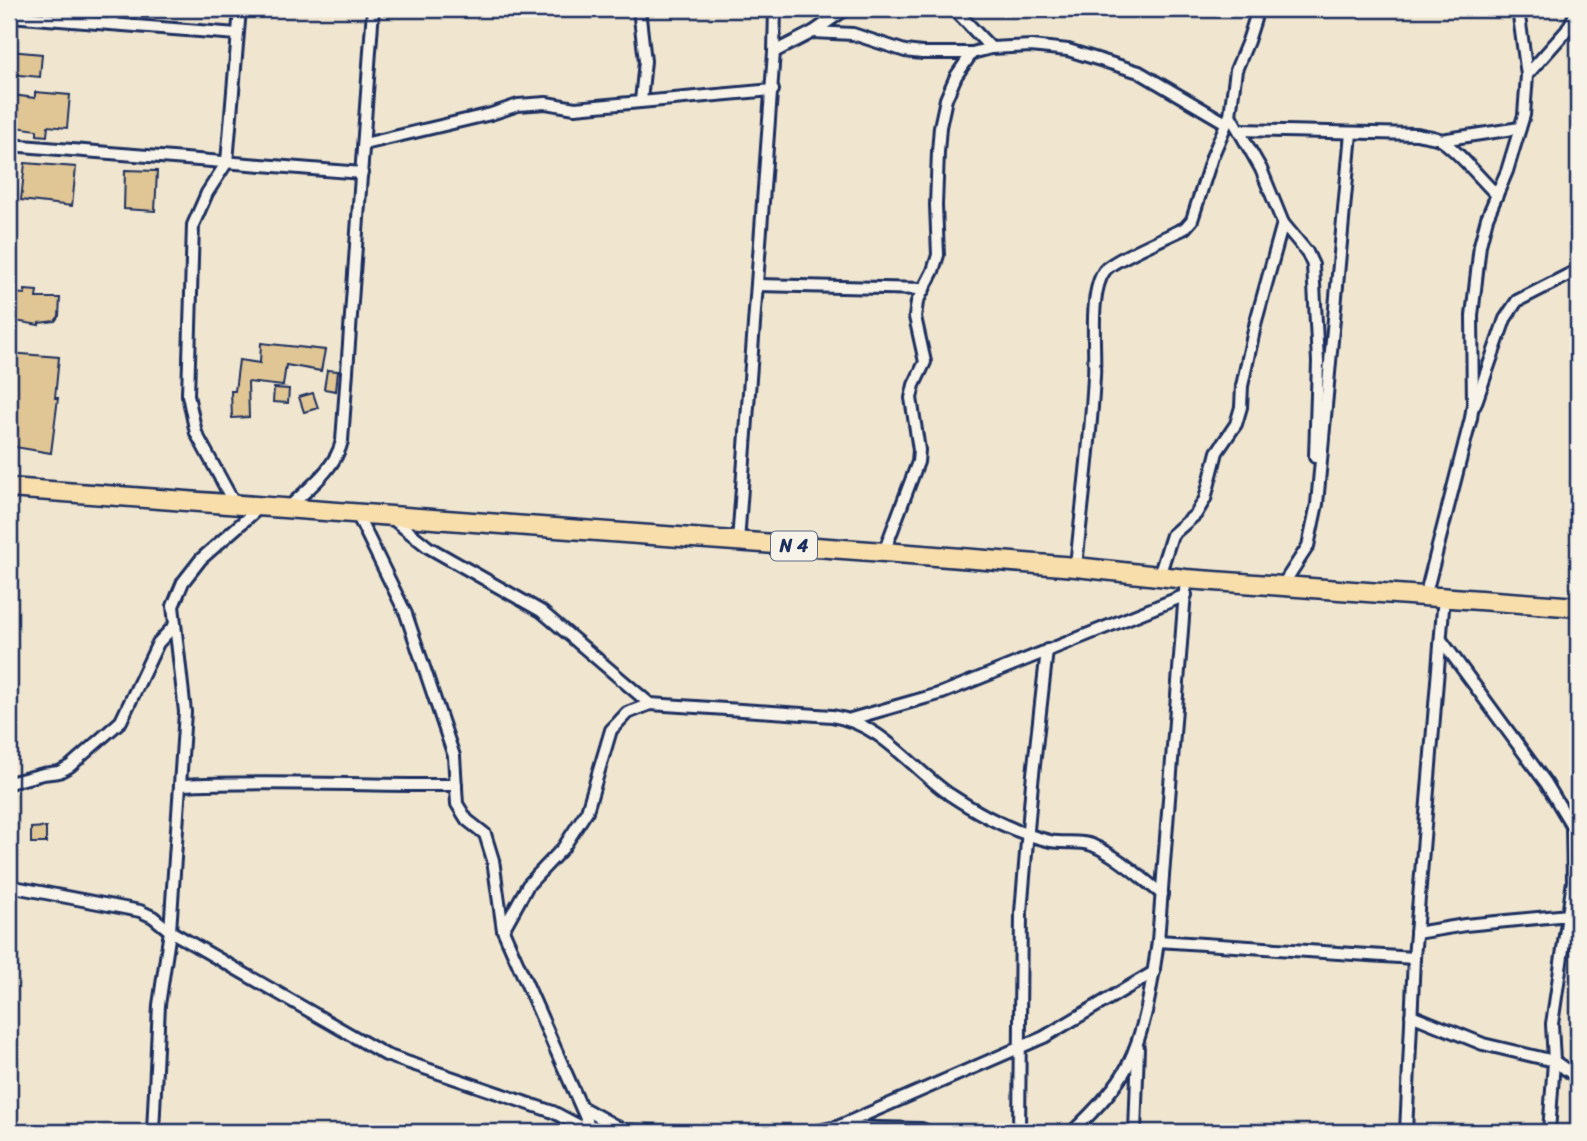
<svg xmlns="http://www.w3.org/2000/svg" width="1587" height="1141" font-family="Sriracha,sans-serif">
<rect width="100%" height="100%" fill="#f0e6cf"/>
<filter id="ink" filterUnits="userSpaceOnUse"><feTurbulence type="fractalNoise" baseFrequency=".0143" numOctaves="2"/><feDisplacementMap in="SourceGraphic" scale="14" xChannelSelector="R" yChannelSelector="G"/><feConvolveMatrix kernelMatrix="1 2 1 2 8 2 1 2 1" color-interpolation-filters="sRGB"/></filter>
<g filter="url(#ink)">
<!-- building -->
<g fill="#e0c695" stroke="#1b2f5e" stroke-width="2">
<path d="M9,51L42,54L40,77L9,74Z"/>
<path d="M35,92L70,95L67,128L48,126L47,136L37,135V130L9,126L12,95L35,98Z"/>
<path d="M25,163L76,167L72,206L21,200Z"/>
<path d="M125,170L157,171L155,211L124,209Z"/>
<path d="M25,290L37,291L36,298H60L59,316L55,321L39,323V325L15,321L12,304H10L11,293L25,294Z"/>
<path d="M261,343L325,350L321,371L286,365L283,386L248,382L249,417L232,418L231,391H235L239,360L260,363Z"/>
<path d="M9,353L59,357L55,398H58L51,453L9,446Z"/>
<path d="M327,370L338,371L336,391L324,389Z"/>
<path d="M274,388L289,389L288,403L273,402Z"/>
<path d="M313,393L318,408L304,412L299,397Z"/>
<path d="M46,827V843H31V828Z"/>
</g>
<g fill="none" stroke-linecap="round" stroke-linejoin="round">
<defs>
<g id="minor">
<path d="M639,9L645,61L641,101"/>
<path d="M954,9L991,48"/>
<path d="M9,16L237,34"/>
<path d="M113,24L114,9"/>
<path d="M813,32L853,34L905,51L922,53H972L991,48L1031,46L1068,50L1139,72L1226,123"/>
<path d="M774,52L775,9"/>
<path d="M1527,75L1567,30L1578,9"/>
<path d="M1230,115L1261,169L1283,223L1307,252L1313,265L1318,362L1315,457"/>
<path d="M1241,130L1417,134C1424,136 1432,136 1439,139C1456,148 1482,181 1497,195"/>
<path d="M1441,140L1520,128"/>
<path d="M364,144L491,114L518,105L546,103L575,108L773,90"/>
<path d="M9,145L362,173"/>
<path d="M758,285L924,289"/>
<path d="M1475,405L1505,319L1517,301L1578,270"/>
<path d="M235,505L196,433L188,395L193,225L207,193L227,162L240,9"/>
<path d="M287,509C307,489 335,470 342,441L373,9"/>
<path d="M357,514L406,614L454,756L457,804L467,820L485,834L493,860L503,930L592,1132"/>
<path d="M389,516L428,547L541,611L650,704"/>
<path d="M738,542L774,52L813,32L846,9"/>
<path d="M884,552L918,462L919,450L911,398L914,385L925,362L915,317L917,302L933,271L938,255L936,205L938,152L940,127L946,99L956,76L972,53"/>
<path d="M1076,567C1082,503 1091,439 1094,376C1096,348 1088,293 1105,270C1113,260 1169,236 1185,228L1192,220L1212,157L1230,115L1236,70L1248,41L1255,19V9"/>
<path d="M1159,576L1172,535L1196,514L1205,499L1217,452L1236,424L1241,407L1242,386L1256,321L1283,223"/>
<path d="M1282,586L1308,546L1317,504L1351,133"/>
<path d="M1425,597L1471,418L1473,404L1472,316L1480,245L1487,218L1507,171L1524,115L1527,75L1518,9"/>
<path d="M1442,641L1546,783L1572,826L1573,881L1552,1024L1554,1061L1549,1132"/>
<path d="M851,719L942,693L1186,595"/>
<path d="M9,783L43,774L59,772L70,766L121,721L158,643L174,626"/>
<path d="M180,785C272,780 364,786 456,785"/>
<path d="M9,886L140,911L153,917L170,931L386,1055L553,1112L591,1132"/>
<path d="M503,930L528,885L563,848L587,811L611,730L627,713L650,704L832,716C882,724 909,766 949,794C979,814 1015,833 1050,841C1064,844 1079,840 1092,845C1118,856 1140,877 1162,894"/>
<path d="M1416,933L1465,925L1569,915L1578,921"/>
<path d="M1158,941L1414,958"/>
<path d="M1411,1015L1483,1044L1554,1061L1578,1078"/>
<path d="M583,1108L623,1130"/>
<path d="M840,1127L922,1129L929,1132"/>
<path d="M153,1132L159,1005L170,931L185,712L173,606L183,582L201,559L260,507"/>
<path d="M601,1132L623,1130L691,1132"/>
<path d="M813,1132L837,1127L1044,1037L1154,972"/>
<path d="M1019,1132L1021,912L1032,783L1047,650"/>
<path d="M1072,1132C1090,1115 1116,1088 1127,1067C1146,1029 1152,983 1158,941L1186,579"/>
<path d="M1135,1132L1138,1048"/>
<path d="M1406,1132L1414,958L1444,597"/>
</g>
<path id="primary" d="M9,488L884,552L1076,567L1186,579L1578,607"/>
</defs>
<!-- minor casing -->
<use href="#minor" stroke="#1b2f5e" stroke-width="16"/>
<!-- primary casing -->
<use href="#primary" stroke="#1b2f5e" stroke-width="23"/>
<!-- minor -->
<use href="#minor" stroke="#f7f3e8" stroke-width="10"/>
<!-- primary -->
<use href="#primary" stroke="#f8deab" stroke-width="18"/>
</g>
</g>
<g text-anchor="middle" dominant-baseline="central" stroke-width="6" stroke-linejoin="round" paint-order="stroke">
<!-- shield labels -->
<rect fill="#f7f3e8" stroke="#5d6a87" stroke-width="2" x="771" y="531.5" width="46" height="29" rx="5"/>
<g font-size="18" font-weight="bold" fill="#1b2f5e">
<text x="794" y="546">N 4</text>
</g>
</g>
<!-- margin -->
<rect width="1587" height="1141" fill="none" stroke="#f7f3e8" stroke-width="35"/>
<rect x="18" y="18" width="1552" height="1106" fill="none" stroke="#1b2f5e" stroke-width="2.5" filter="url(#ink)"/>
</svg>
